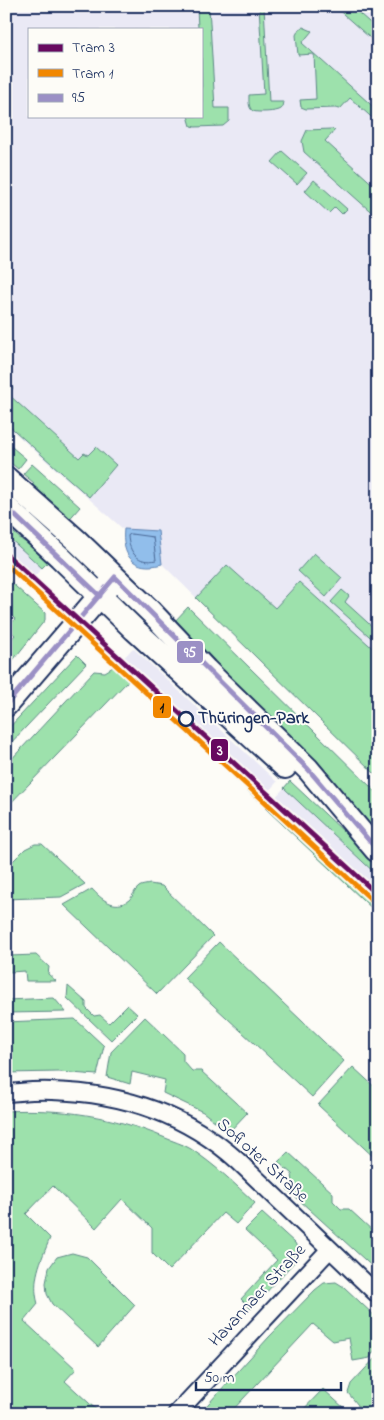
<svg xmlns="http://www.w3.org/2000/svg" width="384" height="1420" font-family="'Indie Flower',sans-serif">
<rect width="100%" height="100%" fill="#fdfcf7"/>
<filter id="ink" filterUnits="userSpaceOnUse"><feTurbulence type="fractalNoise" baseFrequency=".02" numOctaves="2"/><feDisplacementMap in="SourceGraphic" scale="10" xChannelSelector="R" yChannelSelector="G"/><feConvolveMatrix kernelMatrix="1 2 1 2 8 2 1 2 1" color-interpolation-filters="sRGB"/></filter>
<g filter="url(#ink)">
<!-- built -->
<g fill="#eae9f5" fill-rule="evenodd">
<path d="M6,6H378V777L162,564L147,566L133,562L125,551L123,529L6,425ZM29,29H201V116H29Z"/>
<path d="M6,535L42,568L30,581L6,559Z"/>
<path d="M133,648L277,782L263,797L118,664Z"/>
<path d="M284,788L378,876V902L270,803Z"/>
</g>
<!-- green -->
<g fill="#9de1ac" stroke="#5c8885">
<path d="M197,6H209L215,108H229V121L223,126L195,127L191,126L188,116H201L202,109L201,29H198Z"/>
<path d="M259,6H264L269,102H284C283,105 284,107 281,109C278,112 256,113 253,111C248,108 249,100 249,95L264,94Z"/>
<path d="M334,6H351L378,30V45Z"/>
<path d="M303,27L312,31L302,43L378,111V123L350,98L340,109L335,108L306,109L301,107L300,100L316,99L314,54L298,55L296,35L299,29Z"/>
<path d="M331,129L335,130L325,141L378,189V218L304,152L302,141L307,130Z"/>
<path d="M282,151L307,173L297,184L272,162Z"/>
<path d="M314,180L347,209L342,214L335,207L329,213L305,191Z"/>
<path d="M6,381L13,388L8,394L79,458L84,453L88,455L96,447L116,465L89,497L6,423Z"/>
<path d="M6,442L26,459L18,469L7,460L6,461Z"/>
<path d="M32,464L80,507L66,523L28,490L34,483L23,474Z"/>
<path d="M6,526L23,541L35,546L50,560L42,568L6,535Z"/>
<path d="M314,553L342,578L326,597L298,571Z"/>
<path d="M227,565L275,608L299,582L378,653V777L196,598Z"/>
<path d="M6,578L45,613V620L6,669V645L15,635L7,628L15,619L6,611Z"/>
<path d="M342,590L349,596L345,602L378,632V644L331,602Z"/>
<path d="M188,607L378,794V836L174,622Z"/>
<path d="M77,655L86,664L6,748V731Z"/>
<path d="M118,664L263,797L258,801L165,713L128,681L6,808V765L94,671L105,672Z"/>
<path d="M290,781L378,864V876L284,788Z"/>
<path d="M270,803L378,902V914L265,808Z"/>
<path d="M35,844H42L85,884L61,897L6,899V868L25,849Z"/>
<path d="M150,884L162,886L213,936L157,994L64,905L92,889C101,899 115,911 129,900C133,897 134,890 139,887C141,885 147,885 150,884Z"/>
<path d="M219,942L344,1061L312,1097L184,978Z"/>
<path d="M36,955L49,967L48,974L56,981H26L25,971L10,972L9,956Z"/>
<path d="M68,986L86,1002V1008L94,1016L100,1015L109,1023L127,1005L137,1014L111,1040L67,998Z"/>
<path d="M54,998L66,1012L6,1013V1000Z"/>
<path d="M145,1017L183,1053V1061L192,1071H201L247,1113L229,1132L203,1112L163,1093L165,1080L132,1072L130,1084L107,1077L111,1052Z"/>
<path d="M75,1019L104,1046L97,1075L59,1072L6,1073V1022Z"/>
<path d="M353,1067L378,1090V1161L318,1105Z"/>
<path d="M6,1111C61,1108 113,1116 163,1137C172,1141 183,1144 191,1149C215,1165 234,1183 255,1203L236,1224L223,1213L169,1270L152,1253V1228L122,1199L96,1228L53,1186L26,1214L50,1238C41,1261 31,1279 38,1304L24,1321L76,1369L65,1381L101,1414H6Z"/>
<path d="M288,1152L333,1193V1201L341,1209H349L373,1231V1239L378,1244V1268L376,1270L287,1189L293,1183L292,1174L278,1162Z"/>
<path d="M262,1213L295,1243L299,1251L297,1259L251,1309L241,1299L277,1260L245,1230Z"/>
<path d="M72,1253L87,1257L135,1305L98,1347L52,1304L47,1294L46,1283L49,1268L57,1257Z"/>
<path d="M336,1282L344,1287L378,1319V1344L370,1358L353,1361L349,1338L333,1341L313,1324L229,1414H199L269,1337L315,1290L324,1283Z"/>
<path d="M378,1355V1414H357L358,1405L348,1393L351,1384Z"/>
<path d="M323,1389L345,1409L344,1414H299Z"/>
</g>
<!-- water -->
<path fill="#91beeb" stroke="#6285b3" d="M124,529L158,531L162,564C134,572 121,556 124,529Z"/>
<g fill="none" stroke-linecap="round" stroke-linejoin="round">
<!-- shore -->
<path stroke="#4a6896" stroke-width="1" d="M131,534L153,537L156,560C138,564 129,553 128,536Z"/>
<defs>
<g id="street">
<path d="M6,1093C21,1092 37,1090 52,1091C122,1093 186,1114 238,1161L378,1295"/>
<path d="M176,1414L329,1250"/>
</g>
<g id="secondary">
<path d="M6,478L76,540L151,612L206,670L308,769L376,850"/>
<path d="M6,507L60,557L135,630L285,767"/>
<path d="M6,705L110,584"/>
</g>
</defs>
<!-- street casing -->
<use href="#street" stroke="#1b2f5e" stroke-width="20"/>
<!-- secondary casing -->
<use href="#secondary" stroke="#1b2f5e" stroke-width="26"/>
<!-- street -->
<use href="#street" stroke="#fdfcf7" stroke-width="16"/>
<!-- secondary -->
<use href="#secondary" stroke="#fdfcf7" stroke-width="22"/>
<defs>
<g id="bus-1">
<path d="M6,507L100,596"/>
<path d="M6,705L115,577L308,769L378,851"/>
</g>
</defs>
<!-- bus-1 casing -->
<use href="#bus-1" stroke="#fdfcf7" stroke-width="9"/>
<!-- bus-1 -->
<use href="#bus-1" stroke="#9b90c5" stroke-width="5"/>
<defs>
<path id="tram-1" d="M6,554L378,895"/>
<path id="tram-2" d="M6,564L373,901"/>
</defs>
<!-- tram-1 casing -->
<use href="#tram-1" stroke="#fdfcf7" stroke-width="9"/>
<!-- tram-2 casing -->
<use href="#tram-2" stroke="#fdfcf7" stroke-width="9"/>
<!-- tram-1 -->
<use href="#tram-1" stroke="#67095f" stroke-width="5"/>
<!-- tram-2 -->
<use href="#tram-2" stroke="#f18700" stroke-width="5"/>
</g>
</g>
<!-- markers -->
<circle fill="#fdfcf7" stroke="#1b2f5e" stroke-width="2.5" cx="186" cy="719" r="7"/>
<g text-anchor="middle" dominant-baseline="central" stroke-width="4" stroke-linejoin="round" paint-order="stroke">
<!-- stop labels -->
<g font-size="18" font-weight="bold" fill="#1b2f5e" stroke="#fdfcf7" text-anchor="start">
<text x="198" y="719">Thüringen-Park</text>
</g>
<!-- street labels -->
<g font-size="18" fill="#1b2f5e" stroke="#fdfcf7">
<text transform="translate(262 1161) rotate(42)">Sofioter Straße</text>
<text transform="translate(258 1296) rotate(-47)">Havannaer Straße</text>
</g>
</g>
<g stroke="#fdfcf7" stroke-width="2">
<rect x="176" y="640" width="28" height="24" rx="5" fill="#9b90c5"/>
<rect x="152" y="695" width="20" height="24" rx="5" fill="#f18700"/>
<rect x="210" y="738" width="19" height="24" rx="5" fill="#67095f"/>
</g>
<g font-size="14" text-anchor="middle" font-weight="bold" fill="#fff">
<text x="190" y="657">95</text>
<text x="220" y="755">3</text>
</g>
<g font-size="14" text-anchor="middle" font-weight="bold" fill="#111">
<text x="162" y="712">1</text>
</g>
<!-- margin -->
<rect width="384" height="1420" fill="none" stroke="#fdfcf7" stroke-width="25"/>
<rect x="12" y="12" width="359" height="1395" fill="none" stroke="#1b2f5e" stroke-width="2" filter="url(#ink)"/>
<!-- legend -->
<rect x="28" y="28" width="175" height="90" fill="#fdfcf7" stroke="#a3aaba"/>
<rect x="38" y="44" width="25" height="8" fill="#67095f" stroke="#a3aaba"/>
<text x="72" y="52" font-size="15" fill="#1b2f5e">Tram 3</text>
<rect x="38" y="69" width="25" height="8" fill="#f18700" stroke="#a3aaba"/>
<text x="72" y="78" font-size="15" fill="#1b2f5e">Tram 1</text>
<rect x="38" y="94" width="25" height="8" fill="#9b90c5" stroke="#a3aaba"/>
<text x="72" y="102" font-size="15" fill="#1b2f5e">95</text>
<!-- scale -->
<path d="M196 1382v8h145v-8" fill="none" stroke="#1b2f5e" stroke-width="2.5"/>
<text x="204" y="1382" font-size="15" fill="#1b2f5e" stroke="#fdfcf7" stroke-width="4" paint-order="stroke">50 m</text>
</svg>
